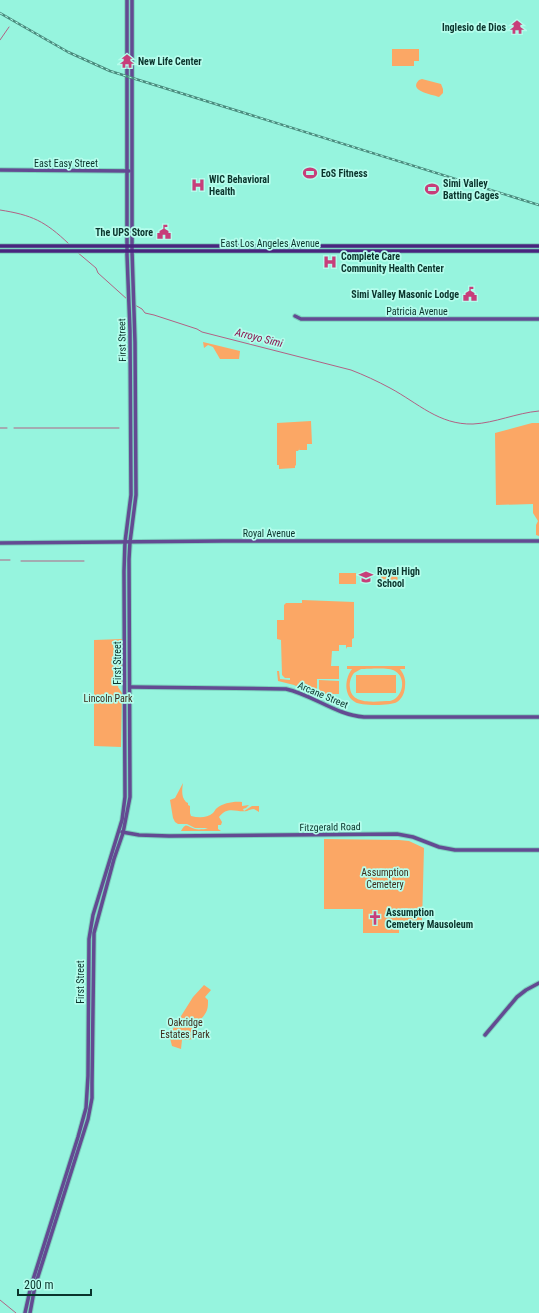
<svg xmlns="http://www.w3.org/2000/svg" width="539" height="1313" font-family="'Roboto Condensed',sans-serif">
<rect width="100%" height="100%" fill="#96f4de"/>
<!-- green -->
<g fill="#fba765" fill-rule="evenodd">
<path d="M392,49H419V61H414V66H392Z"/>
<path d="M422,79L441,84L443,89V93L439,97C431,94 408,91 419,80Z"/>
<path d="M203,342L240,351L239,359H220L213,347L208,345L204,348Z"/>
<path d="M311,421L312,444H307V450H299L300,448L298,451H296V465L295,466V468L279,469V465H277V423Z"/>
<path d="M532,423H539V536L536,535V525L538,521L533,513V504L496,505L495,433Z"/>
<rect x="339" y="573" width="17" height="11"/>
<path d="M381,573H397L398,583L382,584L381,583Z"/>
<path d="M302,600L354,602V638L352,639V647H347L346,649V645H339V651H332L331,666H339V679H317V696L294,685L278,681L277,671H279L280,679L290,680V678H285L282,675L281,640L277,639V620H284V605L286,603H302Z"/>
<path d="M122,639V683L119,684L118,687L122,693L121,747L94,746V640Z"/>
<path d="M347,666H405V669H400C404,674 406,680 405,686C405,692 402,699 397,702C391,706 360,706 355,702C343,695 345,678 352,669H347ZM361,669C369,669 389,667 395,671C407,678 403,698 390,701C377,701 352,706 350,688C349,682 351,677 354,673Z"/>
<rect x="356" y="675" width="40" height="18"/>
<path d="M319,680L339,681V694H319Z"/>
<path d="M183,783C182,789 181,797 186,802L188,803V805L190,806V813L191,816C199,818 207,818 213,813C215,811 215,809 217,808C223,803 234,801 242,802V806L249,805L246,808L243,809L244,811L252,806H259V812L254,809C251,809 249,810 247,811C237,813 228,805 219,817L222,822L221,825H218V829L221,831H181C186,821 188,827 195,829C198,830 204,829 208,829L205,828H195L187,824H178L175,822L173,818L170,800L175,798Z"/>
<path d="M324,839L399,840L409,841L424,848L422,923H399V933H363V909H324Z"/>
<path d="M204,985L211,990L205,997L208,1000C208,1004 208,1007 207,1010C204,1019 193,1023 197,1033L195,1035L194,1039L182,1040L181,1049L172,1046L170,1038L171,1032L193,997Z"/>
</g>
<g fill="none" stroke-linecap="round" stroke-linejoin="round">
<!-- stream -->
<g stroke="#b16284" stroke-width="1">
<path d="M0,40L9,27"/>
<path d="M0,210C32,215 45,221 69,244"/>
<path d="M77,252L96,268L98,273L128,300"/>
<path d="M135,305L142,309L145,313L154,315L197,329L202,332L351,370C364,375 377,381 390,388C418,403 439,425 473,424C495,423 516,413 539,411"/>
<path d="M0,428H7"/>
<path d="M14,428H119"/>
<path d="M0,560H10"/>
<path d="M21,561H84"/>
<path d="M0,1300L16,1313"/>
</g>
<defs>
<g id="secondary">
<path d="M0,170L129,171"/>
<path d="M295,316L301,319H539"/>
<path d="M0,543L223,541H539"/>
<path d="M130,687L286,689C313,695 336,715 364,717H539"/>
<path d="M122,832L139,835L169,836L397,834L413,837L439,847L455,850H539"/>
<path d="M485,1035L517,997L526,990L539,983"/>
<path d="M25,1313L31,1286L78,1137L86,1108L88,1076L89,939L93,915L122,820L125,797L124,571L125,542L131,495L130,331L127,255V0"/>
<path d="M30,1313L35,1286L88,1119L92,1098V1083L94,933L114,859L123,833L130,797L129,559L130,542L136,495L135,342L132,251V0"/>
</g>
<g id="primary">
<path d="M0,246H539"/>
<path d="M0,251H539"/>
</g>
</defs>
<!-- secondary casing -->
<use href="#secondary" stroke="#7dd1be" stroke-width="5.5"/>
<!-- primary casing -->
<use href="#primary" stroke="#7dd1be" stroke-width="5.5"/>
<!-- secondary -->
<use href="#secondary" stroke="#634a92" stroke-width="3.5"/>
<!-- primary -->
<use href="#primary" stroke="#49247e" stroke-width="3.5"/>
<defs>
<path id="rail" d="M0,13L68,52L110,71L539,205"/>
</defs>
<!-- rail casing -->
<use href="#rail" stroke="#498b7d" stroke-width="2.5"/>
<!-- rail -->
<use href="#rail" stroke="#b5fdec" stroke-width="1" stroke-dasharray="3" stroke-linecap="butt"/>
</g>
<!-- icons -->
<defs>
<symbol id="temple-bare" viewBox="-9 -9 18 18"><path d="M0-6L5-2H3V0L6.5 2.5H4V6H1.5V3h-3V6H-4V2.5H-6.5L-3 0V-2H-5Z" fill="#c73e7a" stroke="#b5fdec" stroke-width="2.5" paint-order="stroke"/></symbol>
<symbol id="stadium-bare" viewBox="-9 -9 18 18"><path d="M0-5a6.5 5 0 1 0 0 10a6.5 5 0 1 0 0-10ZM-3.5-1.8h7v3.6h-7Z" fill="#c73e7a" stroke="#b5fdec" stroke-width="2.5" paint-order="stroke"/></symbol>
<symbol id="hospital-bare" viewBox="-9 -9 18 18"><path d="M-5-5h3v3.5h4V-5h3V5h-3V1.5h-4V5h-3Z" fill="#c73e7a" stroke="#b5fdec" stroke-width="2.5" paint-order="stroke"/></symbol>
<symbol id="civic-bare" viewBox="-9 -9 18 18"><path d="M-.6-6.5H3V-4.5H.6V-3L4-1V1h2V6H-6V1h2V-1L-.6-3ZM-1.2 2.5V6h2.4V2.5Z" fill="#c73e7a" stroke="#b5fdec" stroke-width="2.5" paint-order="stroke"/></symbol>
<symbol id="school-bare" viewBox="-9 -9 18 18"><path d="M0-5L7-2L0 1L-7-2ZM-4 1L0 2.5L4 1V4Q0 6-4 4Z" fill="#c73e7a" stroke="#b5fdec" stroke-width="2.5" paint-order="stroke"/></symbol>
<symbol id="church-bare" viewBox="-9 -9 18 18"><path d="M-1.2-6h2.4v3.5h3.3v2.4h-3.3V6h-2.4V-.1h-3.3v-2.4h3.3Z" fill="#c73e7a" stroke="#b5fdec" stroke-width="2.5" paint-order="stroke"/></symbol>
</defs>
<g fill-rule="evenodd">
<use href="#temple-bare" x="507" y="17" width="20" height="20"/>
<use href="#temple-bare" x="117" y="51" width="20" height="20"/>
<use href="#stadium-bare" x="300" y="163" width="20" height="20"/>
<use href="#hospital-bare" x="188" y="175" width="20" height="20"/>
<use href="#stadium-bare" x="422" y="179" width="20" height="20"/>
<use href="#civic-bare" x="154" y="222" width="20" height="20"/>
<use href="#hospital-bare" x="320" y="252" width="20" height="20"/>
<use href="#civic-bare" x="460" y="284" width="20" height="20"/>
<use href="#school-bare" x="356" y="567" width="20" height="20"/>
<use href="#church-bare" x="365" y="908" width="20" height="20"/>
</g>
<g text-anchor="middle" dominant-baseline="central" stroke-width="3.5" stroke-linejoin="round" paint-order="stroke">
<!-- poi labels -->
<g font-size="10" font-weight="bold" fill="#0a342c" stroke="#b5fdec" text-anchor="start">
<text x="506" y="27" text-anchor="end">Inglesio de Dios</text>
<text x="138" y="61">New Life Center</text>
<text x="321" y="173">EoS Fitness</text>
<text x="209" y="179">WIC Behavioral<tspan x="209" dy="12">Health</tspan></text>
<text x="443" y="183">Simi Valley<tspan x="443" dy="12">Batting Cages</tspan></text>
<text x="153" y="232" text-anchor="end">The UPS Store</text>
<text x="341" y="256">Complete Care<tspan x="341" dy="12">Community Health Center</tspan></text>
<text x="459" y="294" text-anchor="end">Simi Valley Masonic Lodge</text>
<text x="377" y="571">Royal High<tspan x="377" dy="12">School</tspan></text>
<text x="386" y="912">Assumption<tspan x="386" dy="12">Cemetery Mausoleum</tspan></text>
</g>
<!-- street labels -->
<g font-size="10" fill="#0a342c" stroke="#b5fdec">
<text x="66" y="163">East Easy Street</text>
<text x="270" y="243">East Los Angeles Avenue</text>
<text x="417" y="311">Patricia Avenue</text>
<text transform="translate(122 340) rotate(-91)">First Street</text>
<text x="269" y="533">Royal Avenue</text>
<text transform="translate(117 663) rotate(-90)">First Street</text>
<text transform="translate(323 695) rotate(23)">Arcane Street</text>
<text transform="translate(330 827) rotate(-1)">Fitzgerald Road</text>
<text transform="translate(80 982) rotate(-90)">First Street</text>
</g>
<!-- park labels -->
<g font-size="10" fill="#3e2a1a" stroke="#b5fdec">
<text x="108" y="698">Lincoln Park</text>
<text x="385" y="872">Assumption<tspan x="385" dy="12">Cemetery</tspan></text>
<text x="185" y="1022">Oakridge<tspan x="185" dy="12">Estates Park</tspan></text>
</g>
<!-- water labels -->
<g font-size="11" font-style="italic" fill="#8c144f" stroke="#b5fdec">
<text transform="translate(259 338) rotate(14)">Arroyo Simi</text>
</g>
</g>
<!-- scale -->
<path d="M18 1289v6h73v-6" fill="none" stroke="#0a342c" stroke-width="2"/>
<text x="24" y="1289" font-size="12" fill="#0a342c" stroke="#b5fdec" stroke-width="3" paint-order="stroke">200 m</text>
</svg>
